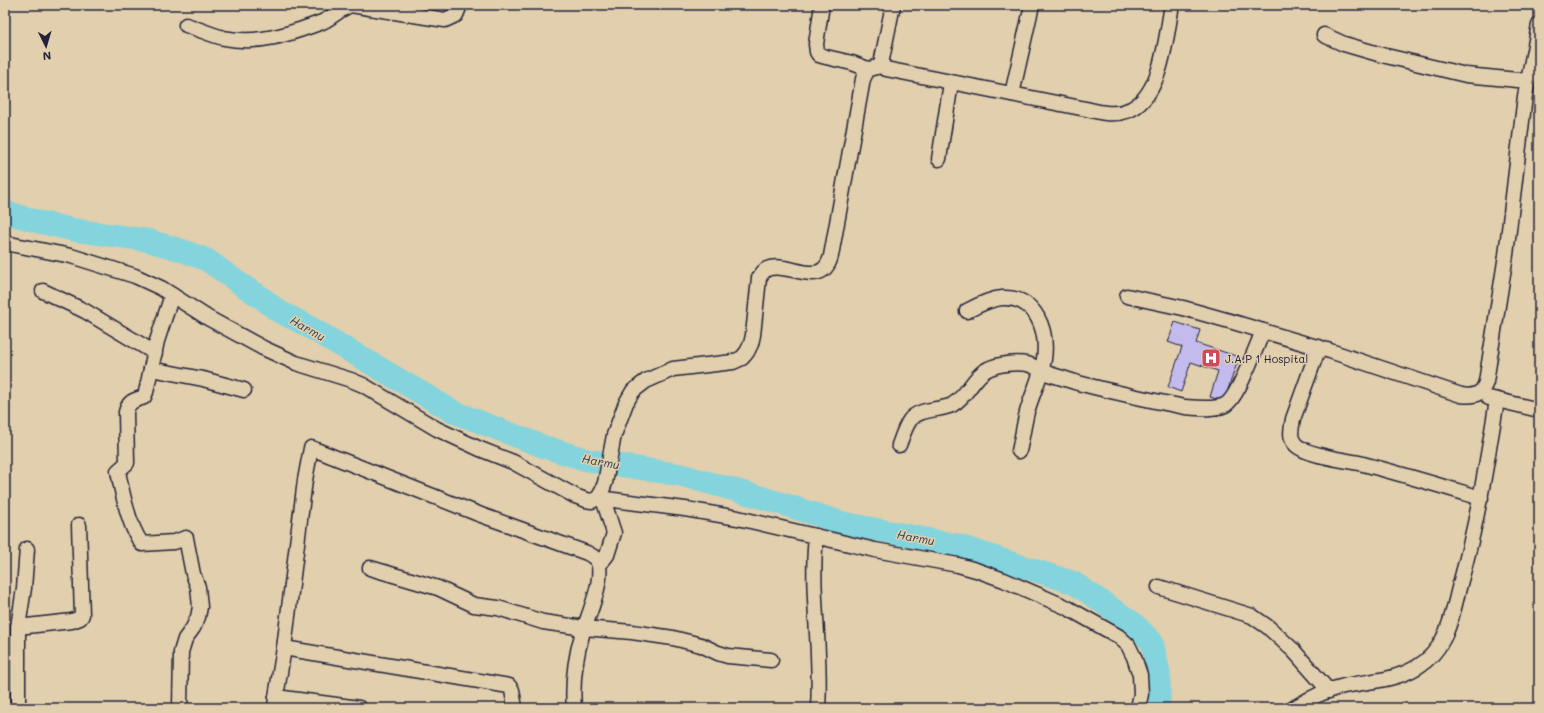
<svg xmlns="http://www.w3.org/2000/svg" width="1544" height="713" font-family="Mali,sans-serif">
<rect width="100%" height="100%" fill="#e1cfad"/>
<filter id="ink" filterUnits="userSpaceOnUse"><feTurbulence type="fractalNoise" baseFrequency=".025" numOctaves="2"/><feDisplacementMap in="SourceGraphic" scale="8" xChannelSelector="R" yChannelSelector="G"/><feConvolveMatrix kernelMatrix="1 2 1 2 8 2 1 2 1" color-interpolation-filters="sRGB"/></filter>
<g filter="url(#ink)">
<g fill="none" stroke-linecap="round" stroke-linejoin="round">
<!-- river -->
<path stroke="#83d4dc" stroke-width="23" d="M5,212L39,222L74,230L146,240L181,250L207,260L242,285L262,298L278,311L304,324L454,412L542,446L587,460L681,475L760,497L843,523L956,545L1074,583L1133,623L1152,642L1159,673V708"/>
</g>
<!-- building -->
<path fill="#c3bbed" stroke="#22223b" d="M1175,322L1200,330L1196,343L1239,357L1224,401L1210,397L1218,371L1191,362L1181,392L1168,387L1182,347L1168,342Z"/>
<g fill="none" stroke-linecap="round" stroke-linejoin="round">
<defs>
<g id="minor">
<path d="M822,5L816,44L817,52L819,55L826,57L852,63L868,69"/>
<path d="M893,5L882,59V66L886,69L1086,109C1099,112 1113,116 1126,111C1162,100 1166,36 1172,5"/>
<path d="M186,25C199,29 211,35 224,38C258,45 290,34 322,22C332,18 339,9 351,5L445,20L456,15L460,5"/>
<path d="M1324,35L1344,44L1382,55L1466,75L1528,81"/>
<path d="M1012,94L1032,5"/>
<path d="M939,159L951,83"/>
<path d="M5,243L71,256L135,276L161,288L208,318L263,348L296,363L351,380L363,385L437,429L480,449L513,462L575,496L586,500L592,501L598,498L601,493L605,483L614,435L626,403L633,391L646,381L673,369L733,362L742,358L747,352L751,344L753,335L759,278C761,275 763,271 767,269C788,260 822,291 831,256L863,79L868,69L882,66"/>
<path d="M43,291L85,311L155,353"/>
<path d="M172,295L157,341L146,392L144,397C134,401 129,400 126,412L127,463L118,471C122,493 129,527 142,544L174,542L186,538L193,574L198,587L200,607L198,617L193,628L185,639L181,652L180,708"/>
<path d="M1127,296L1183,308L1233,322L1330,351L1461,395C1473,397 1482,395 1486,382L1506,255L1525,96L1539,25"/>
<path d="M967,311C978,305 990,299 1002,298C1036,296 1048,330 1044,359C1041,377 1032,394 1027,412C1024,424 1022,438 1019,451"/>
<path d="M1319,347L1293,419C1292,427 1288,438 1296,445C1307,456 1346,460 1363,464C1402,474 1441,486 1481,498"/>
<path d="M151,369L203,379L244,390"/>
<path d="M1489,398L1539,410"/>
<path d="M899,445C902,437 905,427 910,420C919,408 939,411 952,405C969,395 973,376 988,369C998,364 1016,362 1027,364C1035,366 1042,371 1049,374C1059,377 1069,380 1078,383C1113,392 1149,400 1185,407C1197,408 1214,410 1225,405C1238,398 1256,347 1263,331"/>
<path d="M598,498L685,509L738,518L875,550L958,565L976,570L1004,580L1066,607L1118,636L1128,645L1134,657L1140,675L1141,694L1138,708"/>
<path d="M816,536C810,593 822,650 818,708"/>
<path d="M599,565L607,555L614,533L603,499"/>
<path d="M370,568L438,588L474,605L498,608L543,622L584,628L632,632L673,638L701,645L718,653L728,656L771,660"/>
<path d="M1159,587L1252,616L1268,627L1293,650L1329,691"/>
<path d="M18,627L72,621L80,618L82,615L79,525"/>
<path d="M284,648L305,480L311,448L481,515L587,553C593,556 598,559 599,566C602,585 588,616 582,635C575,659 572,683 574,708"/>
<path d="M276,697L284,648L509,686L512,690L515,708"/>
<path d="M18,708V627L24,588L27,549"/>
<path d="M275,708L276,697L359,708"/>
<path d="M1294,708C1310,698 1326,690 1344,686C1369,681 1394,681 1417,667C1429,660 1437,651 1443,639C1452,622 1455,603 1460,584C1477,524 1487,462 1497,400"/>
</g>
</defs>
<!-- minor casing -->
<use href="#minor" stroke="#22223b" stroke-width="17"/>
<!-- minor -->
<use href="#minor" stroke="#e1cfad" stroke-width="14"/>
</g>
</g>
<!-- icons -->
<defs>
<symbol id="hospital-square" viewBox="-11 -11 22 22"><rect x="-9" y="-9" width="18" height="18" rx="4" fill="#d1495b" stroke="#e1cfad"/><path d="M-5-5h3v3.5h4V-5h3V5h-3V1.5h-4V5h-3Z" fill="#fff"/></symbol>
</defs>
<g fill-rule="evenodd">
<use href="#hospital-square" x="1200" y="347" width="22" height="22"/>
</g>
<g text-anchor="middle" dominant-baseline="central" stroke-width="3" stroke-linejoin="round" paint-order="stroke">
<!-- poi labels -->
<g font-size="11" fill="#22223b" stroke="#e1cfad" text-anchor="start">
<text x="1225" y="358">J.A.P 1 Hospital</text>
</g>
<!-- water labels -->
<g font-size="12" font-style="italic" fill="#313d53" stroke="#e1cfad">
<text transform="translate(308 328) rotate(30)">Harmu</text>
<text transform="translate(601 461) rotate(11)">Harmu</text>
<text transform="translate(916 537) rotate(11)">Harmu</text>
</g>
</g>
<!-- margin -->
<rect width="1544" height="713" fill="none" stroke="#e1cfad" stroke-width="20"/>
<rect x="10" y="10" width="1524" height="693" fill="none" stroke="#22223b" stroke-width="1.5" filter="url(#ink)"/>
<!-- north arrow -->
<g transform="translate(46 46) rotate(175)" stroke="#e1cfad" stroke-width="3" paint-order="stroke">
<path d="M0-3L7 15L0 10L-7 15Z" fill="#22223b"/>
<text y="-6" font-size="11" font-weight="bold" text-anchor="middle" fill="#22223b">N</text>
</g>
</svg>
